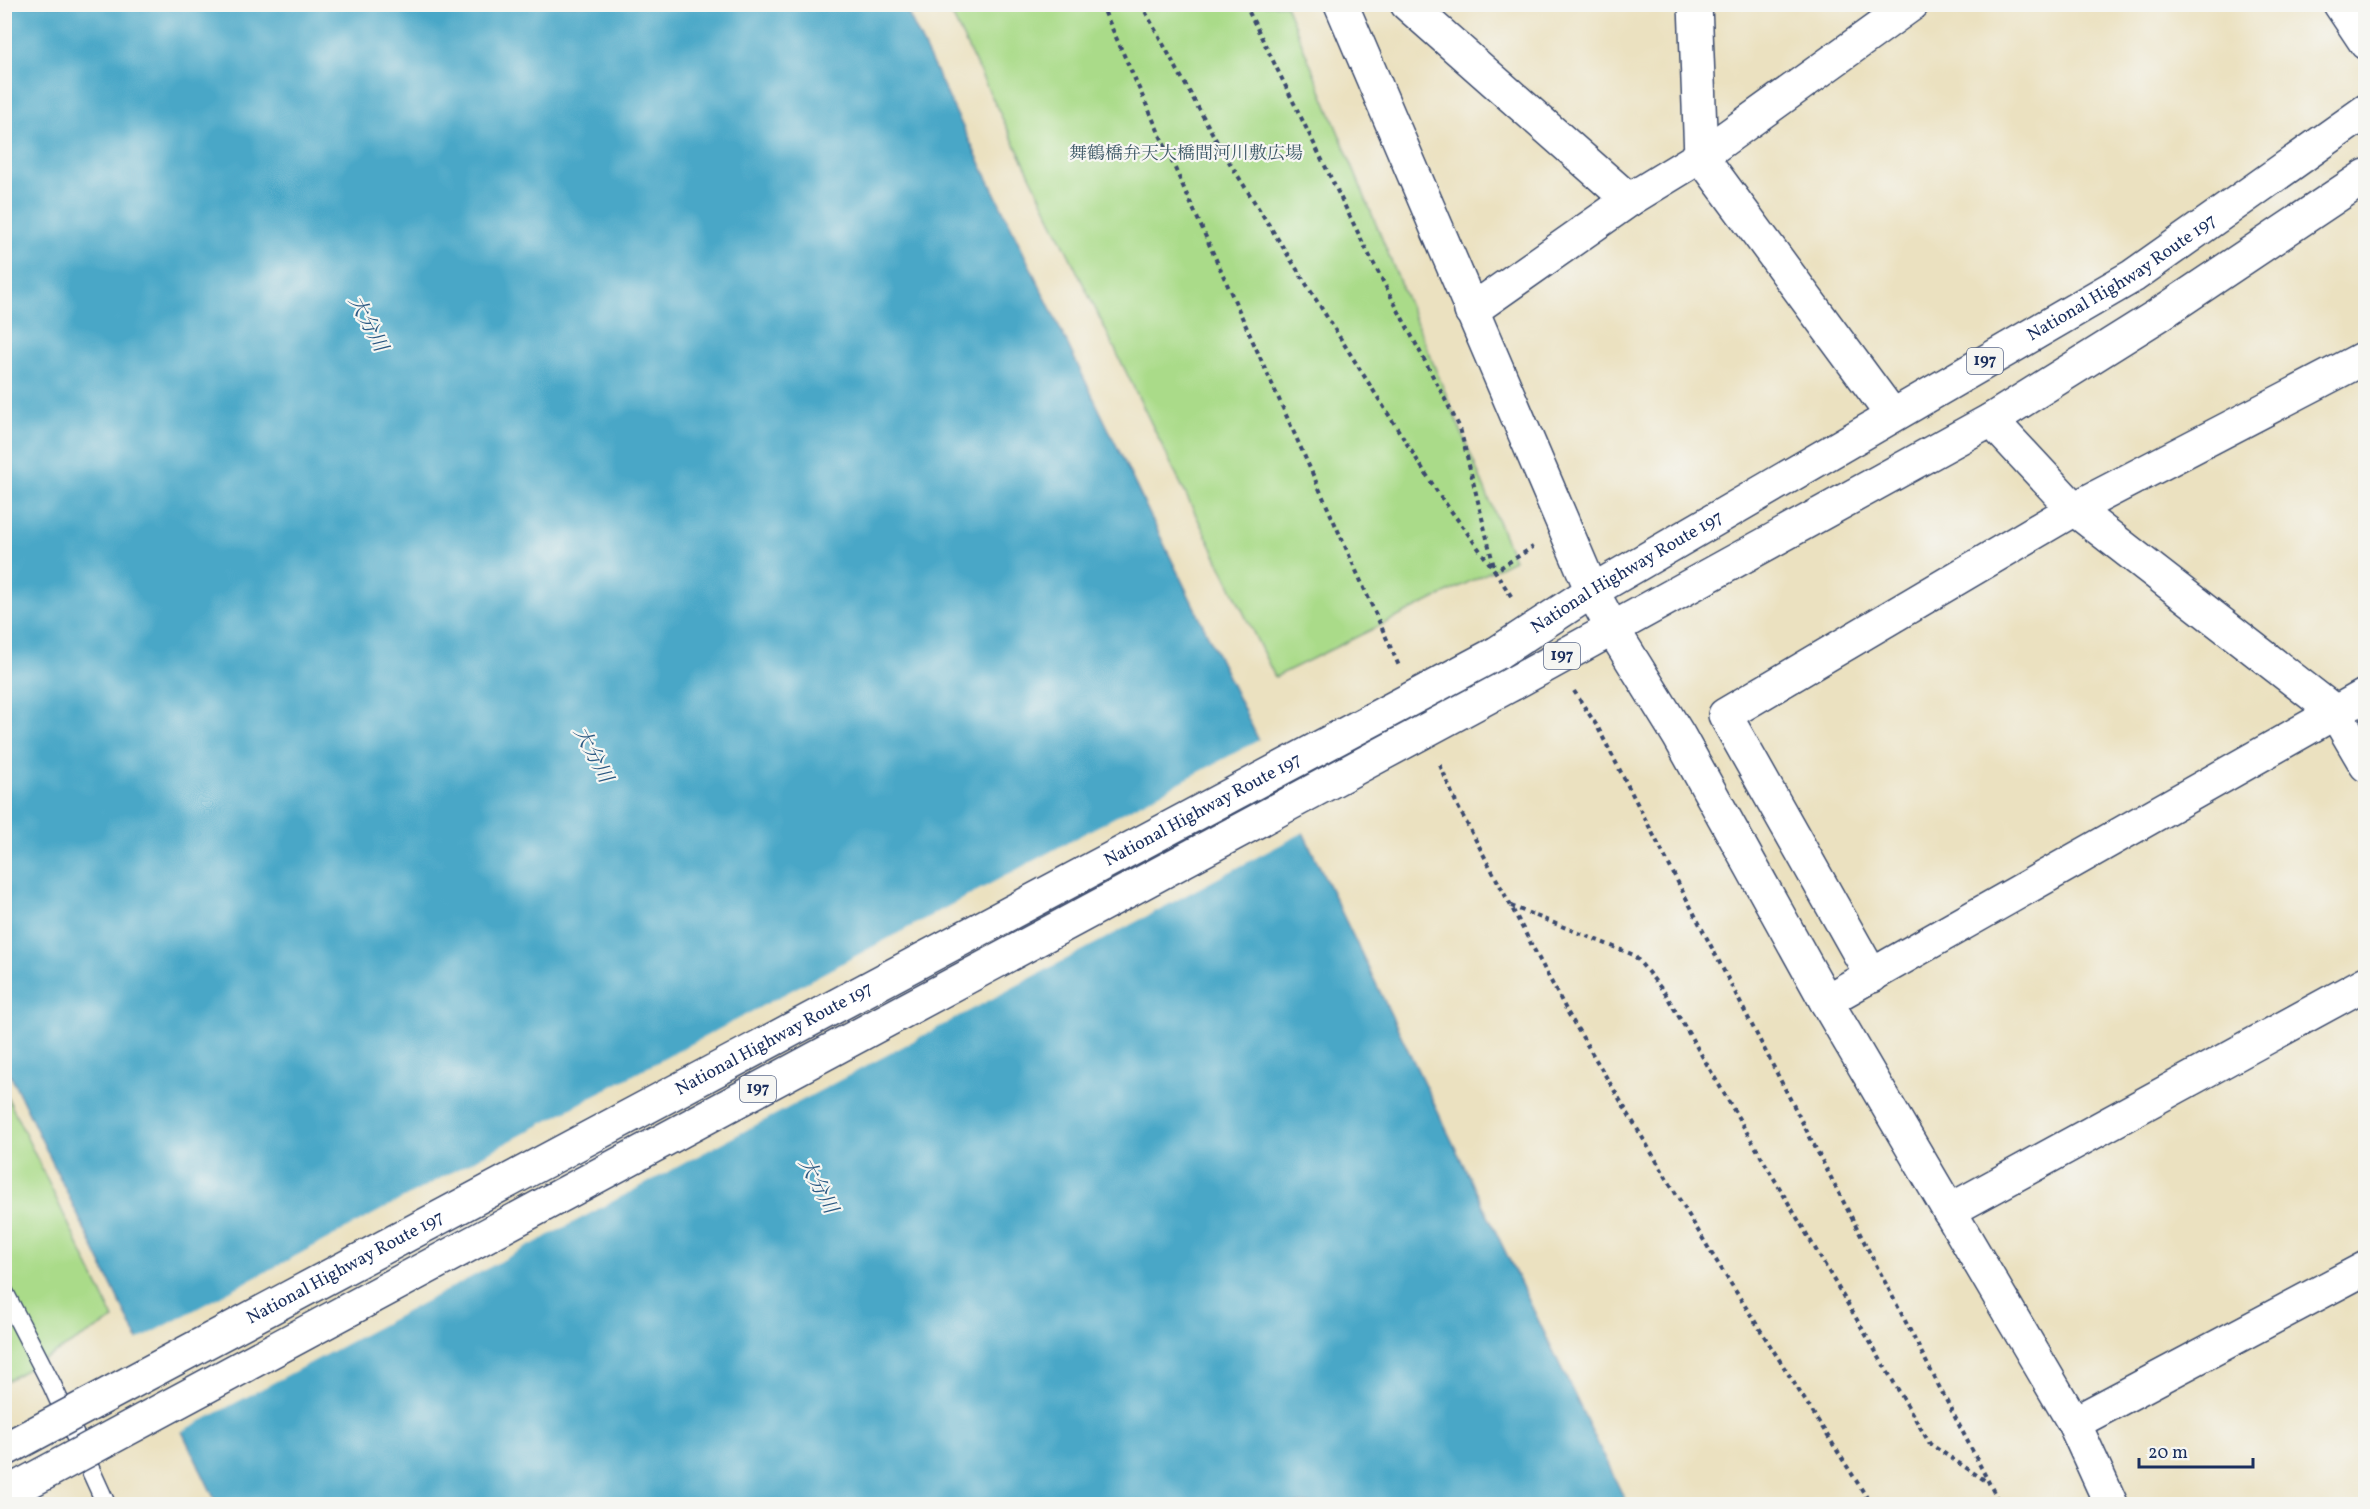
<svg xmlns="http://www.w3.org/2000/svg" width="2370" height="1509" font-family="Vollkorn,'Noto Serif JP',serif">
<rect width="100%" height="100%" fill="#f6f6f2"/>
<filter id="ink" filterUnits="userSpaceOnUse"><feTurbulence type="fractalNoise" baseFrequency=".0167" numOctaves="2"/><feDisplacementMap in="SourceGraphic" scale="12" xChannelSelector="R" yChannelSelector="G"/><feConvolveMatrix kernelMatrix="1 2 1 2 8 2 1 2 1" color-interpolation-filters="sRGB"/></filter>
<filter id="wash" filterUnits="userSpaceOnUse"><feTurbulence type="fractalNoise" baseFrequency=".008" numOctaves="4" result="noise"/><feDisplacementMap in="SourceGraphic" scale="24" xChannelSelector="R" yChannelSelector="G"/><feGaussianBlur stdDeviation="1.35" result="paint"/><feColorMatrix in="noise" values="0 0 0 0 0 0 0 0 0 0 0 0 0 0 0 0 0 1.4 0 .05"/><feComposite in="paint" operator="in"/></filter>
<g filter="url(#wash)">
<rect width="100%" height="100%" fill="#ebe1c0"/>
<!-- green -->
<g fill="#aadb89" stroke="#628574" stroke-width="1.5">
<path d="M947,5H1286L1514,560L1275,677Z"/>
<path d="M4,1090L114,1319L5,1382H4Z"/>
</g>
<!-- water -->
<path fill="#48a7c7" stroke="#326b92" stroke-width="1.5" d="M5,5H904L1627,1504H217L5,1064Z"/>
<!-- pier -->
<path fill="#ebe1c0" d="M1261,739L1306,831L179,1433L135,1342Z"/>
</g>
<g filter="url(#ink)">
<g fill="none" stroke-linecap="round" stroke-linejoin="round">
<defs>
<path id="service" d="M4,1292L52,1385L106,1504"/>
<g id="minor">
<path d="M1407,4L1629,200L1701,156L1912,4"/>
<path d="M1695,4L1701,156L1892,415"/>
<path d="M1471,311L1629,200"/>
<path d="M1991,420L2074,509L2335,712L2366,765"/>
<path d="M1872,976L1725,715L2074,509L2366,357"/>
<path d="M1826,1001L2366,695"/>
<path d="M1949,1211L2366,983"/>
<path d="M2074,1423L2366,1268"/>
</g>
<g id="tertiary">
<path d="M1341,4L1592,591L1612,628L1679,736L1826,1001L2074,1423L2111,1504"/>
<path d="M2340,4L2366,43"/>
</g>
<g id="trunk">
<path id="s1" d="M1497,653L1592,591L2133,276L2366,111"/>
<path d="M1512,684L1991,420L2157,316L2366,176"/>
</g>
</defs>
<!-- service casing -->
<use href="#service" stroke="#3a4a6d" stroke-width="21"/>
<!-- minor casing -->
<use href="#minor" stroke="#3a4a6d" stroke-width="36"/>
<!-- tertiary casing -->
<use href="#tertiary" stroke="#3a4a6d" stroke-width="36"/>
<!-- trunk casing -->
<use href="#trunk" stroke="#3a4a6d" stroke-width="36"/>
<!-- path -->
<g stroke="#3a4a6d" stroke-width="4" stroke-dasharray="4.5 4.5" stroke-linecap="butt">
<path d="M1101,4L1399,666"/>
<path d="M1141,4L1221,149L1438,493L1495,571L1533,547"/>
<path d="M1245,4L1366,249L1460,428L1495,571L1513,599"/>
<path d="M1574,691L1597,726L2000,1504"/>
<path d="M1440,765L1457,805L1568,1013L1712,1254L1871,1504"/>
<path d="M1511,906L1634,955L1665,993L1930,1444L1989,1483"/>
</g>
<!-- service -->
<use href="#service" stroke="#fff" stroke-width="18"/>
<!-- minor -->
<use href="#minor" stroke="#fff" stroke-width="33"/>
<!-- tertiary -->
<use href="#tertiary" stroke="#fff" stroke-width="33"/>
<!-- trunk -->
<use href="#trunk" stroke="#fff" stroke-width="33"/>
<defs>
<g id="trunk-bridge">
<path id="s2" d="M4,1450L1497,653"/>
<path d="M4,1495L1512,684"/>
</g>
</defs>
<!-- trunk-bridge casing -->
<use href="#trunk-bridge" stroke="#3a4a6d" stroke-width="36" stroke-linecap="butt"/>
<!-- trunk-bridge -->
<use href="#trunk-bridge" stroke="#fff" stroke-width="33"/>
</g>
</g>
<g text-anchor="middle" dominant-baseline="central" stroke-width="4.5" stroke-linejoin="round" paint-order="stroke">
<!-- shield labels -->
<g fill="#f6f6f2" stroke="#5d6b8a" stroke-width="1.5">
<rect x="1967" y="348" width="36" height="26" rx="4.5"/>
<rect x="1544" y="643" width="36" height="26" rx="4.5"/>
<rect x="740" y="1076" width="36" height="26" rx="4.5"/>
</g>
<g font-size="16" font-weight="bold" fill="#1b2f5e">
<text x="1985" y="361">197</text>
<text x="1562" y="656">197</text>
<text x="758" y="1089">197</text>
</g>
<!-- park labels -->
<g font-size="18" fill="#3f5a69" stroke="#f6f6f2">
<text x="1186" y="154">舞鶴橋弁天大橋間河川敷広場</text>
</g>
<!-- street labels -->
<g font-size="18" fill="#1b2f5e" stroke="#f6f6f2">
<text stroke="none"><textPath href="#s1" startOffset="729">National Highway Route 197</textPath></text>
<text stroke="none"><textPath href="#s1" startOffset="153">National Highway Route 197</textPath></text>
<text stroke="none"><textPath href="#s2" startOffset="1359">National Highway Route 197</textPath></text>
<text stroke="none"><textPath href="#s2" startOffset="873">National Highway Route 197</textPath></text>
<text stroke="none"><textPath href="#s2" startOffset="387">National Highway Route 197</textPath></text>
</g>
<!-- water labels -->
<g font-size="20" font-style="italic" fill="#2b5983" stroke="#f6f6f2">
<text transform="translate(367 324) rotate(62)">大分川</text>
<text transform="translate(592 755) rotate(62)">大分川</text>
<text transform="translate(817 1186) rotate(62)">大分川</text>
</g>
</g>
<!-- margin -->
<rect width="2370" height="1509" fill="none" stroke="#f6f6f2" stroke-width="24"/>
<!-- scale -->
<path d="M2139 1458v9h114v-9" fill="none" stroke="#1b2f5e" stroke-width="3"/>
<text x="2148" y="1458" font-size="18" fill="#1b2f5e" stroke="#f6f6f2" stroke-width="4.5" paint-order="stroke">20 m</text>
</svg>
